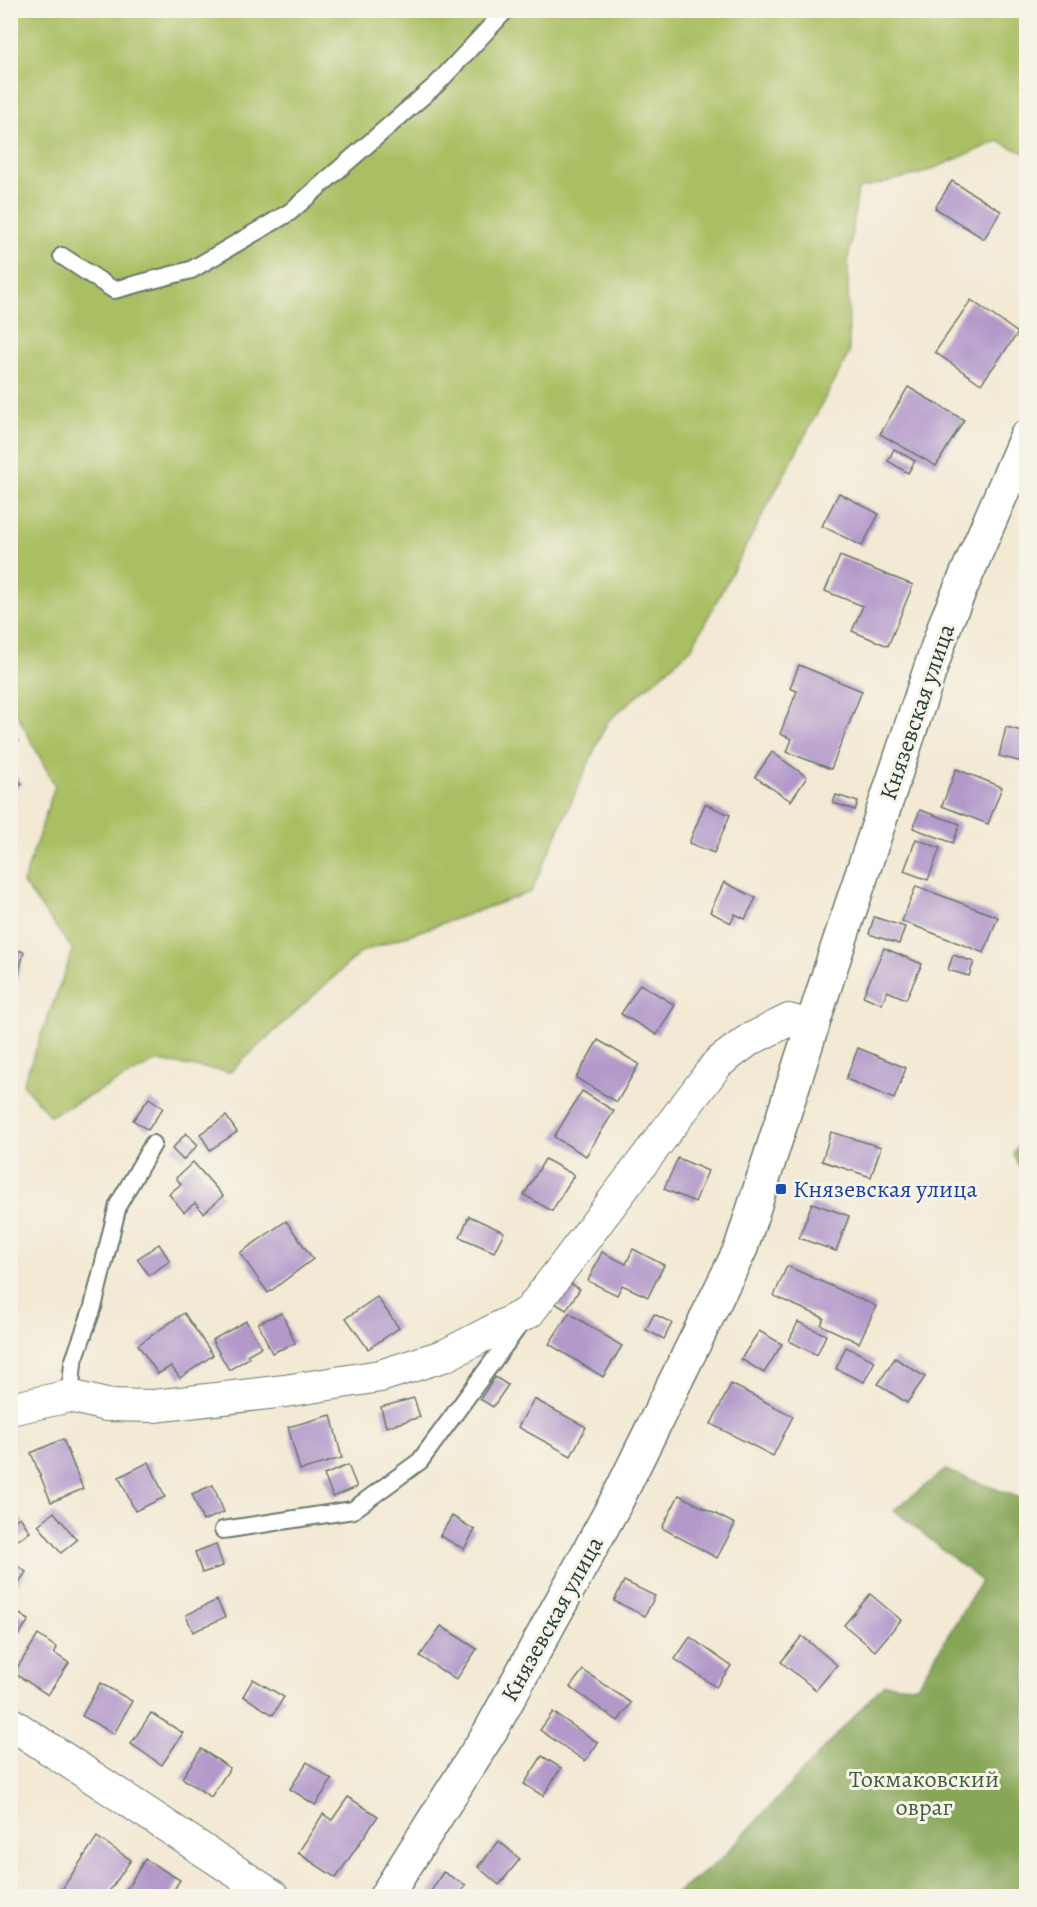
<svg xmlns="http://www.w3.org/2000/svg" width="1037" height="1907" font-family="Alegreya,serif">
<rect width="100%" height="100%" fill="#f7f3e8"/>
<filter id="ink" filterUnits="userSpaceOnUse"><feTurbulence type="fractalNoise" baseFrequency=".0167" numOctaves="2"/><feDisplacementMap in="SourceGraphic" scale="12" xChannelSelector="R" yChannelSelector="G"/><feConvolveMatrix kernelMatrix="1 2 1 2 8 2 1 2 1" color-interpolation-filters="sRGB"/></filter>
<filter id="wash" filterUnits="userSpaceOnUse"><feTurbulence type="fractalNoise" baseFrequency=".008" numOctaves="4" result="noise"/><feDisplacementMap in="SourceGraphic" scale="24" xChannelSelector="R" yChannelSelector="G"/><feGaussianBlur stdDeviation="1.35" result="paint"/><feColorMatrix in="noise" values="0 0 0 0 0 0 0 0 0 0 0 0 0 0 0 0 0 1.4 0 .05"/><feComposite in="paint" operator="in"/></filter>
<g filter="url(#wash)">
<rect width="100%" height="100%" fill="#f3e9d4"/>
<!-- green -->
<path fill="#aabf63" stroke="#647e4c" stroke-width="1.5" d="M10,11H1026V154L998,141L923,173L858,189L848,263L849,353L691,649L607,722L531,892L361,952L230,1072L157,1061L50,1116L23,1084L73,950L23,883L55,786L11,703Z"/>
<!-- forest -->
<g fill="#87a659" stroke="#537246" stroke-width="1.5">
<path d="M1026,1135V1181L1013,1153Z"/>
<path d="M945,1470L1026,1500V1896H673L721,1859L884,1684L917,1686L981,1581L894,1510Z"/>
</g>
<g id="blocks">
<!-- building -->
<g fill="#b299ca">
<path d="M952,181L1001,211L984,239L935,208Z"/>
<path d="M971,300L1018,333L981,384L935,352Z"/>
<path d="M908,387L964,420L936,466L880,434Z"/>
<path d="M894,449L915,461L908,473L888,461Z"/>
<path d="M839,493L879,514L862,546L822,526Z"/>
<path d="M840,556L913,585L888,646L852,631L863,606L825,591Z"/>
<path d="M799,665L862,691L831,769L787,752L792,739L780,734L797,691L790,688Z"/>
<path d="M1006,727L1026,732V763L999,756Z"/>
<path d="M10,728L18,741L10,746Z"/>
<path d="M772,752L807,777L791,801L755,777Z"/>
<path d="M10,769L22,784L10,793Z"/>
<path d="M956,769L1002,787L988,824L942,806Z"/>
<path d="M836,795L858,802L855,810L833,803Z"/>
<path d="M705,804L730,815L714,853L689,843Z"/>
<path d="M920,810L960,824L953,843L913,828Z"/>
<path d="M916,839L940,848L928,880L904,871Z"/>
<path d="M724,882L756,898L745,919L735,914L731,923L710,912Z"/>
<path d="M916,886L998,917L984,953L902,921Z"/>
<path d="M874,917L905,927L899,944L869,934Z"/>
<path d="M10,948L24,952L17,979L10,978Z"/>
<path d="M884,948L922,964L906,999L887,991L882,1004L863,996Z"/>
<path d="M953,955L974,962L969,976L948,970Z"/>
<path d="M640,984L675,1005L657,1035L621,1014Z"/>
<path d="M598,1040L639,1064L617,1102L576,1078Z"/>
<path d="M858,1048L906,1068L894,1099L846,1079Z"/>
<path d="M582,1091L614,1111L586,1156L554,1137Z"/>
<path d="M149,1098L163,1108L148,1130L133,1120Z"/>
<path d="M226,1116L237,1132L210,1150L200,1134Z"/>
<path d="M831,1132L881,1147L871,1177L822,1161Z"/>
<path d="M186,1133L198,1145L183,1160L172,1149Z"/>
<path d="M678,1158L708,1171L695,1202L664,1189Z"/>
<path d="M545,1159L574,1175L552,1211L524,1195Z"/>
<path d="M193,1162L223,1196L204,1213L195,1203L184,1212L169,1194L181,1184L176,1178Z"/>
<path d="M812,1203L849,1216L836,1251L799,1238Z"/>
<path d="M469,1216L504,1232L494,1252L460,1237Z"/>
<path d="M286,1221L313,1259L268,1293L240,1253Z"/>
<path d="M159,1244L170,1261L149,1275L137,1259Z"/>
<path d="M633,1249L664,1265L648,1297L622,1285L617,1295L588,1281L602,1252L626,1264Z"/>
<path d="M787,1266L876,1306L859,1343L821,1325L824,1318L774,1296Z"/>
<path d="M568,1282L580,1289L566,1310L555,1303Z"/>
<path d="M377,1297L399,1328L368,1349L346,1318Z"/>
<path d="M184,1313L213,1355L180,1378L171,1366L158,1374L138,1345Z"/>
<path d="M282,1313L295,1343L272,1353L258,1323Z"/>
<path d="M569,1313L622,1346L603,1377L549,1344Z"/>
<path d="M654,1314L672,1323L664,1339L646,1330Z"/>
<path d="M246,1321L261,1347L247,1355L249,1358L229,1370L212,1340Z"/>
<path d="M798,1322L826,1335L817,1355L789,1341Z"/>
<path d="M759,1331L782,1344L764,1373L741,1359Z"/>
<path d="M846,1347L875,1361L864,1382L836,1369Z"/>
<path d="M895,1358L925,1377L907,1403L878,1384Z"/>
<path d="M495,1377L508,1385L493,1407L480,1399Z"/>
<path d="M731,1384L793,1416L773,1456L711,1424Z"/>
<path d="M414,1398L420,1417L386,1427L381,1407Z"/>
<path d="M534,1399L586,1427L571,1456L518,1427Z"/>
<path d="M331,1415L342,1458L300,1470L288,1427Z"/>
<path d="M63,1439L83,1489L51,1502L31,1453Z"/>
<path d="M149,1462L165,1497L135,1511L119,1477Z"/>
<path d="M348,1465L357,1487L333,1497L324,1475Z"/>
<path d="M213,1485L224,1512L203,1521L192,1494Z"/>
<path d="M679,1495L735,1524L717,1558L662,1528Z"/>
<path d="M54,1512L77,1540L61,1553L38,1525Z"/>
<path d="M452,1516L475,1530L464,1549L440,1536Z"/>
<path d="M20,1517L30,1532L10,1545V1524Z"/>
<path d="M216,1544L223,1566L202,1573L195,1552Z"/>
<path d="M10,1561L26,1572L18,1584L10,1579Z"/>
<path d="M624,1581L655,1596L645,1616L614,1601Z"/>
<path d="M870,1594L901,1620L875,1651L844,1625Z"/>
<path d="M217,1600L225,1617L193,1632L186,1615Z"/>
<path d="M10,1608L29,1620L10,1648Z"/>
<path d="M441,1626L477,1649L456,1680L420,1656Z"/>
<path d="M38,1635L57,1648L54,1653L69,1663L48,1695L14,1673Z"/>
<path d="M802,1636L837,1665L816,1690L781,1662Z"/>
<path d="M690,1637L731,1666L716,1687L675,1659Z"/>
<path d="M583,1670L631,1703L618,1721L570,1687Z"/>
<path d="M253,1679L284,1697L273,1715L243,1696Z"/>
<path d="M100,1683L132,1701L114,1734L82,1716Z"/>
<path d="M553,1712L598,1743L585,1761L540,1730Z"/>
<path d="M151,1713L183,1733L162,1765L131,1744Z"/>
<path d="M201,1749L230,1768L211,1797L182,1778Z"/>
<path d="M542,1756L561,1768L543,1796L524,1784Z"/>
<path d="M307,1762L332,1780L315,1805L290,1789Z"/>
<path d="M348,1797L378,1816L336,1878L298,1853L323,1814L332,1820Z"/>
<path d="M97,1837L131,1860L106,1896H73L62,1889Z"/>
<path d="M499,1841L520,1859L499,1885L478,1867Z"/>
<path d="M145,1859L180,1880L170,1896H126L123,1895Z"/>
<path d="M443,1872L466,1885L459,1896H428Z"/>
</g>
</g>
</g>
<g filter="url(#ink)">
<use href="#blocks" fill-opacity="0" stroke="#69796c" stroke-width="1.5"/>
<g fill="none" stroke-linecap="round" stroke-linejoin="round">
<defs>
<g id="lane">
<path d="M62,256L114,290L191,270L290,212L437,84L506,10"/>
<path d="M70,1396L73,1363L93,1307L118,1205L153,1144"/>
<path d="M223,1530L353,1510L420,1461L521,1323"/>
</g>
<g id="street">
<path d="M10,1409L70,1396L106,1405L154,1406L285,1391L380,1376L446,1355L529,1312L718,1063L749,1040L789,1020L813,1027"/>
<path d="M10,1723L273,1896"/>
</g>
<path id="secondary" d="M386,1896L491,1730L617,1500L741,1248L831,967L946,622L1026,437"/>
</defs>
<!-- lane casing -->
<use href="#lane" stroke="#69796c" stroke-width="20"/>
<!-- street casing -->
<use href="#street" stroke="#69796c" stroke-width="34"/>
<!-- secondary casing -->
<use href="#secondary" stroke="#69796c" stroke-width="36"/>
<!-- lane -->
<use href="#lane" stroke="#fff" stroke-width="16"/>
<!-- street -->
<use href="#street" stroke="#fff" stroke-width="32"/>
<!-- secondary -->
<use href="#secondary" stroke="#fff" stroke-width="33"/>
</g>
</g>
<!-- markers -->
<rect fill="#1a4fb4" stroke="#f7f3e8" stroke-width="2" x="775" y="1183" width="12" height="12" rx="3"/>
<g text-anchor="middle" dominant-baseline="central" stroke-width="6" stroke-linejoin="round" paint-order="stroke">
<!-- street labels -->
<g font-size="24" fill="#1f3d34" stroke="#f7f3e8">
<text transform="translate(917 712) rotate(-71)">Князевская улица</text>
<text transform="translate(552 1619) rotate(-61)">Князевская улица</text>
</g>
<!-- transit labels -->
<g font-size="24" fill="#164399" stroke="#f7f3e8" text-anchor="start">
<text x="793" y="1189">Князевская улица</text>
</g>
<!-- park labels -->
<g font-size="24" fill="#425e40" stroke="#f7f3e8">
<text x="924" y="1779">Токмаковский<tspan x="924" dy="28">овраг</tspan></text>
</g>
</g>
<!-- margin -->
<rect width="1037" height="1907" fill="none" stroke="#f7f3e8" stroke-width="36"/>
</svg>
